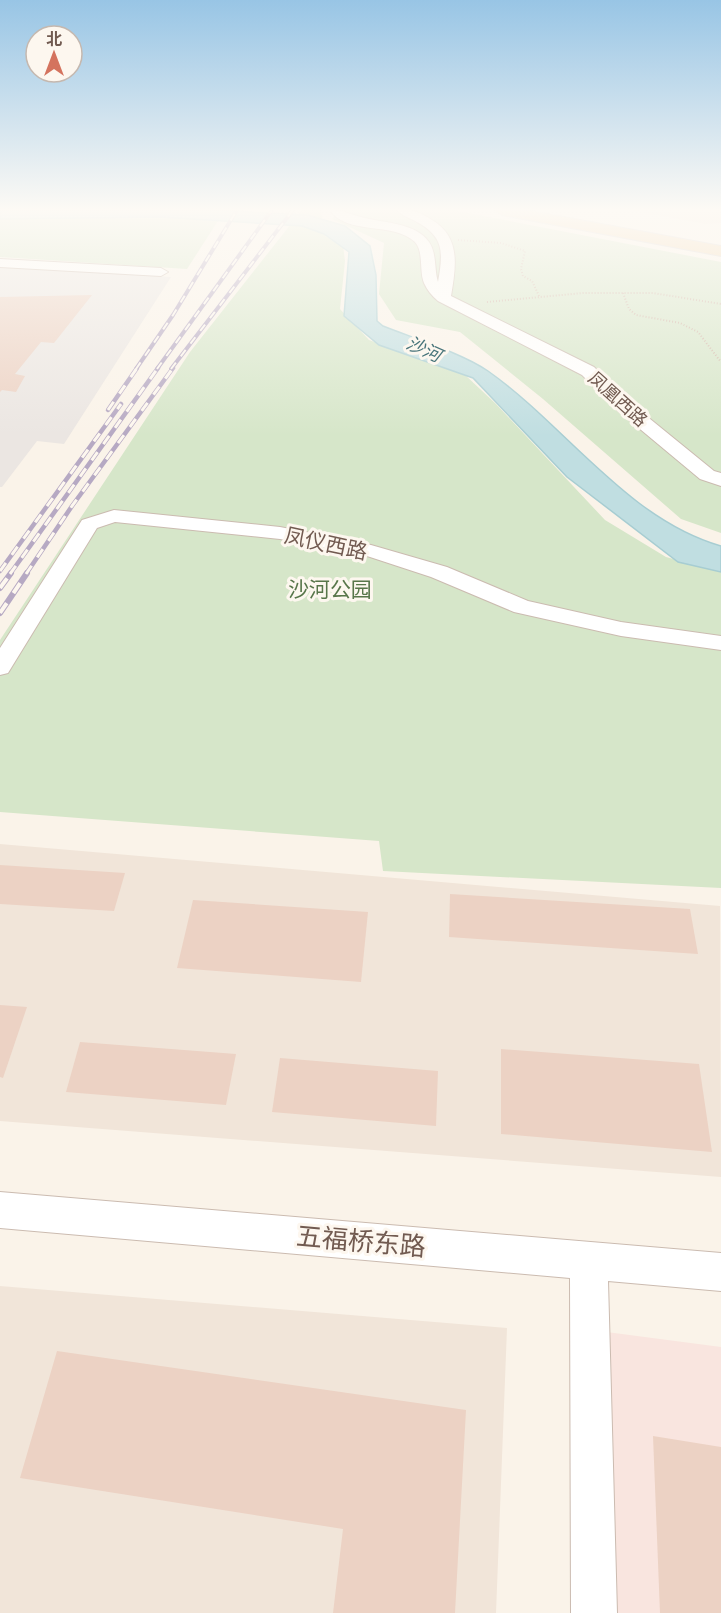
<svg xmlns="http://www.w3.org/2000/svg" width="721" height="1613" font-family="Mulish,'Noto Sans SC',sans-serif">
<rect width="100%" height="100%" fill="#faf3e9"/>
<!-- residential -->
<g fill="#f1e5d9">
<path d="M631,210H721V223L705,224Z"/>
<path d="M0,844L720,906L721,1177L0,1121Z"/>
<path d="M0,1286L507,1328L496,1613H0Z"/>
</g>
<!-- commercial -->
<path fill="#f9e5df" d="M576,1328L721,1347V1613H610Z"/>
<!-- industrial -->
<path fill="#ebe6e2" d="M0,267L171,277L64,444L37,441L2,487H0Z"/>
<!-- green -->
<g fill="#d6e6c9">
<path d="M0,210H225L187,269L0,257Z"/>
<path d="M302,210H321L325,236L343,245L345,261L340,309L369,340L463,373L496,404L605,520L666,557L721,572V888L383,871L379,841L0,812V640L190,352Z"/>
<path d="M339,210H453L721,262V533L681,519L543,399L460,332L396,320L379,294L384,243L332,219Z"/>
</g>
<!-- water -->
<path fill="#c0dee1" stroke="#a7cdd2" stroke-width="1.5" d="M82,210H212L307,215L345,226L370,246L376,275L377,321L383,326C413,338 462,353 488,371C566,426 627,519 721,546V572L678,562L567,477L473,378L379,345L344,316L349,252L324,234L302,226L160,217L0,219V211Z"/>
<!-- building -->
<g fill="#ecd2c4">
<path d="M92,295L54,343L41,342L15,374L25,376L16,392L2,390L0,392V297Z"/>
<path d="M0,865L125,873L114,911L0,904Z"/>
<path d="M450,894L690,909L698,954L449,937Z"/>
<path d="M193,900L368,912L361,982L177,968Z"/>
<path d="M0,1005L27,1007L3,1078L0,1077Z"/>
<path d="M80,1042L236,1054L226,1105L66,1092Z"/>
<path d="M501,1049L699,1064L712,1152L501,1134Z"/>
<path d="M280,1058L438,1071L436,1126L272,1112Z"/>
<path d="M57,1351L466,1410L455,1613H333L343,1529L20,1478Z"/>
<path d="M653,1436L721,1447V1613H660Z"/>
</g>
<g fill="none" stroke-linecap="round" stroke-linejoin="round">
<defs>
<g id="minor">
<path d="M330,210C346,210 350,215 365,218C385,223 416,223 429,242C437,254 434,269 438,282C443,254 445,237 417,222C410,218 402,216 397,210C411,209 420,212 432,220C461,237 456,267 451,296L594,367L628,401L714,471L721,473V486L700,479L616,409L582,375L438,301C432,296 427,290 424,283C419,271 424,252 415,242C393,221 347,236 330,210Z"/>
<path d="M0,259L161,268L168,272L161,276L0,267Z"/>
<path d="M114,510L280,527L371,545L447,567L528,601L621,622L721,636V650L621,636L514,612L431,577L367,556L280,539L115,522L97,528L8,673L0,675V648L82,520Z"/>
<path d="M0,1192L721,1253V1291L608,1281L617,1613H571L570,1278L0,1228Z"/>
</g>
<path id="major" d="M494,210H526L721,246V256L502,215Z"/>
</defs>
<!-- minor casing -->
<use href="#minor" stroke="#cbbbb0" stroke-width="2"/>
<!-- major casing -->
<use href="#major" stroke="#d7d1ce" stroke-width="2"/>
<!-- path -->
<g stroke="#d1b6a7" stroke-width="2" stroke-dasharray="1 2" stroke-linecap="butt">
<path d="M458,240L501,243L525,251L521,269L523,276L532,281L540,298"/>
<path d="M623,293L629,309L636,315L680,323L698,332L721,362"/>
<path d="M487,302L583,293H653L721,304"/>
</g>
<!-- minor -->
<use href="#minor" fill="#fff" fill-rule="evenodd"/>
<!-- major -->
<use href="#major" fill="#f0d3aa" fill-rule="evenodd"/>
<defs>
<g id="rail-far2">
<path d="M136,369L173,315L237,210"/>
<path d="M157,369L272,210"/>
<path d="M171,369L293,210"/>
</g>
<g id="rail-far1">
<path d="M108,410L137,368"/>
<path d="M0,571L121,404"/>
<path d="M10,574L158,368"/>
<path d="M26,574L72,506L173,368"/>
</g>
<g id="rail">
<path d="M0,588L11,573"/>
<path d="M0,613L27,573"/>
</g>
</defs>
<!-- rail-far2 casing -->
<use href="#rail-far2" stroke="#b6a9c3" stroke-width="4"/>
<!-- rail-far1 casing -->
<use href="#rail-far1" stroke="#b6a9c3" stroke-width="4.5"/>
<!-- rail casing -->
<use href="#rail" stroke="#b6a9c3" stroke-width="6"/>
<!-- rail-far2 -->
<use href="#rail-far2" stroke="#fdf7ef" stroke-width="2" stroke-dasharray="8" stroke-linecap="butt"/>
<!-- rail-far1 -->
<use href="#rail-far1" stroke="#fdf7ef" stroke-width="3" stroke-dasharray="10" stroke-linecap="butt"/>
<!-- rail -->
<use href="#rail" stroke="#fdf7ef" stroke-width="4" stroke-dasharray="12" stroke-linecap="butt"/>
</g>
<!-- sky -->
<linearGradient id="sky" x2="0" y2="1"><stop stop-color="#98c5e5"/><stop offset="0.48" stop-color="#fdfaf5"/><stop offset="1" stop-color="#fdfaf5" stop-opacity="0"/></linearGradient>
<rect width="721" height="436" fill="url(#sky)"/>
<g text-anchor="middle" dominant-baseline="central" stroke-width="6" stroke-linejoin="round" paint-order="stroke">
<!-- far-water labels -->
<g font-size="18" font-style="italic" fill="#49757b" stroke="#fdf7ef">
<text transform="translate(424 349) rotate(24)">沙河</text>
</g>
<!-- far-street labels -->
<g font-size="18" fill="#715a50" stroke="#fdf7ef">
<text transform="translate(618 399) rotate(42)">凤凰西路</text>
</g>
<!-- street labels -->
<g font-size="21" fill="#715a50" stroke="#fdf7ef">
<text transform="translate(326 543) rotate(12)">凤仪西路</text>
</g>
<!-- park labels -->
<g font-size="21" fill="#58764a" stroke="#fdf7ef">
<text x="330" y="589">沙河公园</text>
</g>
<!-- near-street labels -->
<g font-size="26" fill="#715a50" stroke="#fdf7ef">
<text transform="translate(361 1241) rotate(5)">五福桥东路</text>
</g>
</g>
<!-- north arrow -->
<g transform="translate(54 54)"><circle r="28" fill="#fdf7ef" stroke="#c5b8af" stroke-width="1.5"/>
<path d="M0-4.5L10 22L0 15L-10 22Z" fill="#d4735e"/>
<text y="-9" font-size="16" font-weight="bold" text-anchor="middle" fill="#715a50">北</text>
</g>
</svg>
